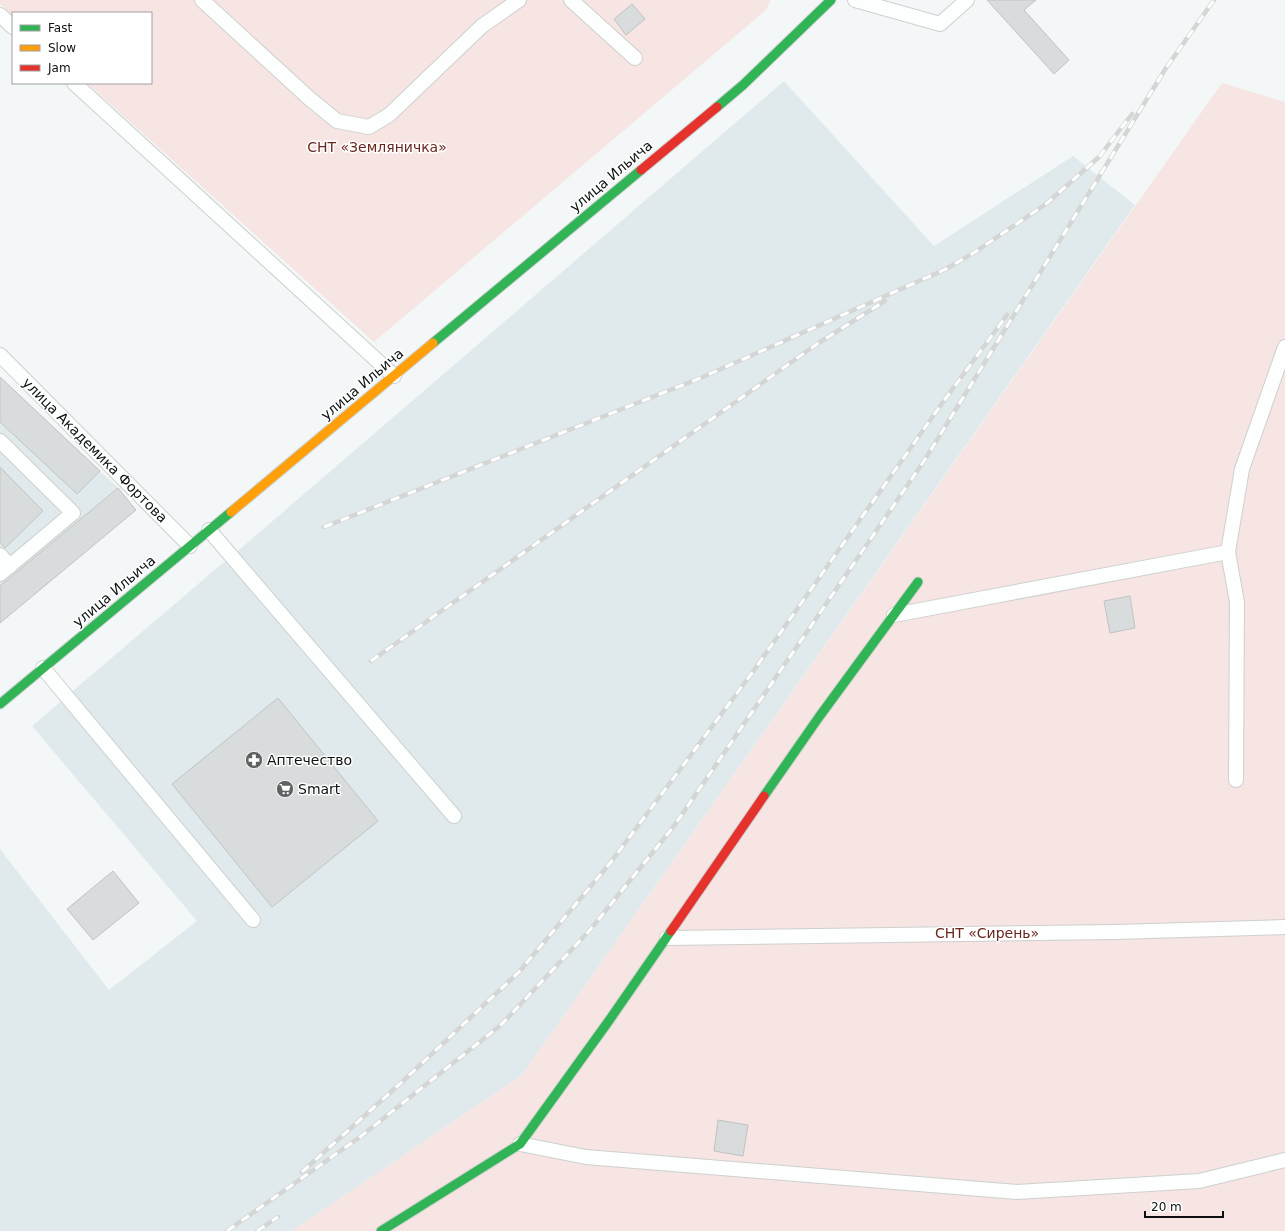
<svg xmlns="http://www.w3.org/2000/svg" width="1285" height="1231" font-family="'DejaVu Sans',sans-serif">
<rect width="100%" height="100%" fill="#f3f7f7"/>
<!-- built -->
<g fill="#e0eaec">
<path d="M784,81L934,246L1073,156L1135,205L522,1075L292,1231H0V849L109,990L197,921L32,726L218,567L232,556Z"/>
<path d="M0,377L118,488L136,510L0,623Z"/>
</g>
<!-- green -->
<g fill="#f6e5e2">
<path d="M0,0H771L766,10L374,342L87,83H151V13H13V16L0,4Z"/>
<path d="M1222,83L1285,102V1231H292L522,1075Z"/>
</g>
<!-- building -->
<g fill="#d9dcdc" stroke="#c0c3c3">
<path d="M987,0H1036L1024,10L1069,60L1054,74Z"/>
<path d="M632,4L645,19L626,35L614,19Z"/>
<path d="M0,377L100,471L77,494L0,422Z"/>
<path d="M0,467L43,511L5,548L0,542Z"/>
<path d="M118,488L136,510L0,623V586Z"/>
<path d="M1130,596L1135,628L1110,633L1104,601Z"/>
<path d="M278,698L378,821L272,907L172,784Z"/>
<path d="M113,871L139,903L93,940L67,909Z"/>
<path d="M718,1120L748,1125L743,1156L714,1151Z"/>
</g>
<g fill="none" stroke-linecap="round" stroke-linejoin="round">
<defs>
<g id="lane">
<path d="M202,0L310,99L337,121L369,127L389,115L482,26L519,0"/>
<path d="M571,0L635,58"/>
<path d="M855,0L940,24L967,0"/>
<path d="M0,15L13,27"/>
<path d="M74,83L394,376"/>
<path d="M0,355L190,546"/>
<path d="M0,441L73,513L0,574"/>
<path d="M209,530L454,816"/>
<path d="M0,555L10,566"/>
<path d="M894,615L1228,552"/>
<path d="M43,668L253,920"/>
<path d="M1236,780L1237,602L1228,552L1242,469L1285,347"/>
<path d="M667,938L1115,932L1285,927"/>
<path d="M520,1144L586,1157L1017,1192L1199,1181L1285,1160"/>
</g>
<g id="fast">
<path d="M717,107L743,85L831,0"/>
<path d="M433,343L641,170"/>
<path d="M0,704L231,512"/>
<path d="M764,796L819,717L918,582"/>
<path d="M381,1231L520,1144L608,1022L671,931"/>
</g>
<path id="slow" d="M231,512L433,343"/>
<g id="jam">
<path d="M641,170L717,107"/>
<path d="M671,931L764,796"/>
</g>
</defs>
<!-- lane casing -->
<use href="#lane" stroke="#ced0d0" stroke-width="16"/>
<!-- fast casing -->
<use href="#fast" stroke="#ced0d0" stroke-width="11"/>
<!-- slow casing -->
<use href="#slow" stroke="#ced0d0" stroke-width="11"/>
<!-- jam casing -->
<use href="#jam" stroke="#ced0d0" stroke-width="11"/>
<!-- lane -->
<use href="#lane" stroke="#fdfefe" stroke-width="14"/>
<!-- fast -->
<use href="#fast" stroke="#30b455" stroke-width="9"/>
<!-- slow -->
<use href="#slow" stroke="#ff9f0a" stroke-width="9"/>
<!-- jam -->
<use href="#jam" stroke="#e5322d" stroke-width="9"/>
<defs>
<g id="rail">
<path d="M324,527L703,377L946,269L975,252L1046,204L1099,157L1132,114"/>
<path d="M371,661L817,344L885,301"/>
<path d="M302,1172L402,1082L519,972L611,862L752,673L943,402L1007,315"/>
<path d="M227,1231L360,1137L501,1025L590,930L674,826L924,461L1166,68L1214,0"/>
<path d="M257,1231L278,1217"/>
</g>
</defs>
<!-- rail casing -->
<use href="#rail" stroke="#d4d5d5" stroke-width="4.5"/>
<!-- rail -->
<use href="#rail" stroke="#fff" stroke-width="3" stroke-dasharray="9" stroke-linecap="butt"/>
</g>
<!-- icons -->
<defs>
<symbol id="pharmacy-disc" viewBox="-11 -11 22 22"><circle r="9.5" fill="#5e6262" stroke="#fff"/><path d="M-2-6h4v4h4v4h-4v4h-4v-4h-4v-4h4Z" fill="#fff"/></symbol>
<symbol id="supermarket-disc" viewBox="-11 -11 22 22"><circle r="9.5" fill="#5e6262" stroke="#fff"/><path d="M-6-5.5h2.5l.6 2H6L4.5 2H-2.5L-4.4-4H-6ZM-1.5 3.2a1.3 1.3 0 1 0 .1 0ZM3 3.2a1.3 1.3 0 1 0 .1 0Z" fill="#fff"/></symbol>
</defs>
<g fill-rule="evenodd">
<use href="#pharmacy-disc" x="244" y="750" width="20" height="20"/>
<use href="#supermarket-disc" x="275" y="779" width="20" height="20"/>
</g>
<g text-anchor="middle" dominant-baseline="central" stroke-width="3" stroke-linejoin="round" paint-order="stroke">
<!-- park labels -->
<g font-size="14" fill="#69261d" stroke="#fff">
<text x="377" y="147">СНТ «Земляничка»</text>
<text x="987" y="933">СНТ «Сирень»</text>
</g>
<!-- street labels -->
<g font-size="14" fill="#0e1111" stroke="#fff">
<text transform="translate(611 176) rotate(-40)">улица Ильича</text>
<text transform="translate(362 384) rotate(-40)">улица Ильича</text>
<text transform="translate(95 450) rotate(45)">улица Академика Фортова</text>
<text transform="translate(114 591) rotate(-40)">улица Ильича</text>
</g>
<!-- poi labels -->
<g font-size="14" fill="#0e1111" stroke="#fff" text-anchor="start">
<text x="267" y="760">Аптечество</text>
<text x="298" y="789">Smart</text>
</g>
</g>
<!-- legend -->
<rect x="12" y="12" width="140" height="72" fill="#ffffff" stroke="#9fa0a0"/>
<rect x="20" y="25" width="20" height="6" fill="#30b455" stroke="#9fa0a0"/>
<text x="48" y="32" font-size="12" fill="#0e1111">Fast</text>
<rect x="20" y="45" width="20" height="6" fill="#ff9f0a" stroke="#9fa0a0"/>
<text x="48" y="52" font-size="12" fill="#0e1111">Slow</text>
<rect x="20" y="65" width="20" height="6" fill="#e5322d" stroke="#9fa0a0"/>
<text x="48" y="72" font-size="12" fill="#0e1111">Jam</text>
<!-- scale -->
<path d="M1145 1211v6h78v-6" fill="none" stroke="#0e1111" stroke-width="2"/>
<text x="1151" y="1211" font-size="12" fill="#0e1111" stroke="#ffffff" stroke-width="3" paint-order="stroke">20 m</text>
</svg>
